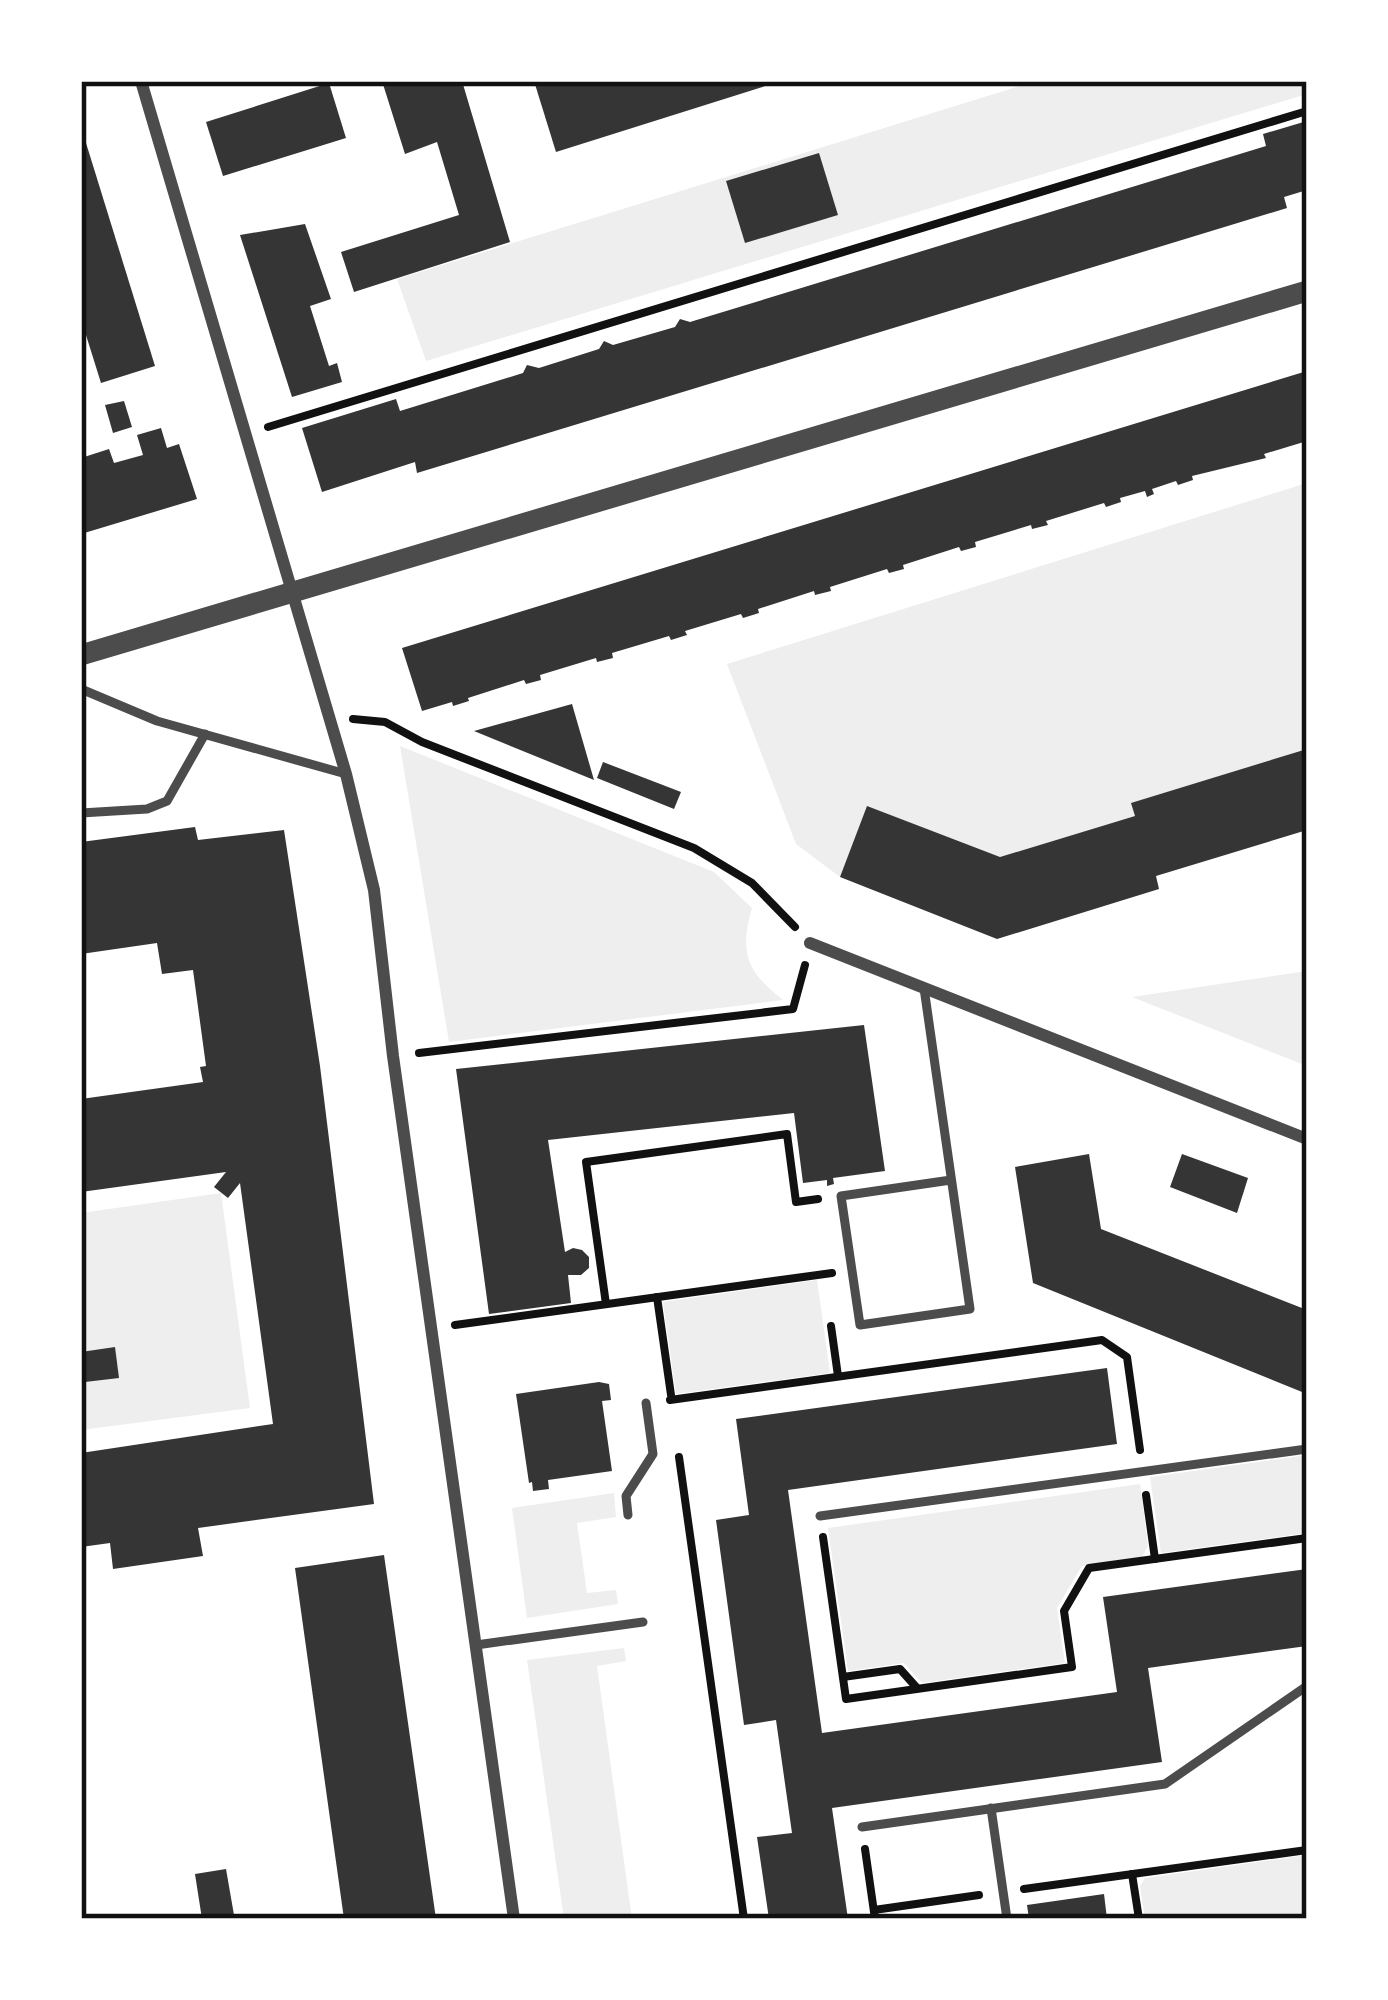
<svg xmlns="http://www.w3.org/2000/svg" width="1388" height="2000" font-family="Signika,sans-serif">
<rect width="100%" height="100%" fill="#fff"/>
<!-- green -->
<g fill="#eee">
<path d="M1036,81H1303L1307,94L426,361L397,279Z"/>
<path d="M1307,483V749L1132,803L1135,816L1000,857L868,807L840,877L796,844L727,664Z"/>
<path d="M400,746L714,872L752,908C739,953 747,972 783,1000L449,1042Z"/>
<path d="M1307,971V1066L1132,997Z"/>
<path d="M221,1193L250,1408L81,1430V1213Z"/>
<path d="M817,1280L830,1373L676,1394L663,1302Z"/>
<path d="M1307,1455V1533L1161,1553L1150,1477Z"/>
<path d="M1140,1484L1148,1546L1142,1557L1082,1566L1057,1608L1065,1663L922,1683L904,1663L848,1671L828,1528Z"/>
<path d="M614,1493L616,1517L577,1523L587,1593L616,1590L618,1604L527,1618L512,1508Z"/>
<path d="M624,1648L626,1661L597,1666L632,1919H564L527,1660Z"/>
<path d="M1307,1855V1919H1145L1140,1886L1145,1878Z"/>
</g>
<!-- building -->
<g fill="#353535">
<path d="M382,81H462L510,242L354,292L341,252L459,215L437,142L405,154Z"/>
<path d="M534,81H778V82L556,152Z"/>
<path d="M329,83L346,138L223,176L206,122Z"/>
<path d="M1307,121V190L1284,197L1287,208L417,473L415,462L322,492L302,428L396,399L400,411L523,373L527,365L539,368L599,349L604,341L613,345L675,327L680,319L690,322L1266,146L1263,134Z"/>
<path d="M82,130L155,366L101,383L81,319Z"/>
<path d="M819,153L838,215L745,243L726,181Z"/>
<path d="M305,224L331,299L310,306L329,366L337,363L342,382L292,397L240,235Z"/>
<path d="M1307,371V441L1264,454L1266,458L1192,476L1193,480L1178,485L1176,481L1152,489L1154,494L1147,497L1145,491L1120,498L1121,502L1106,507L1104,503L1046,521L1048,525L1032,529L1031,525L975,542L976,547L961,551L959,547L903,565L904,569L889,573L887,569L830,587L831,591L815,595L814,591L758,609L759,613L743,618L741,614L685,631L687,635L671,640L669,636L612,653L613,658L597,662L596,658L540,675L541,680L526,684L524,680L468,698L469,701L453,706L452,702L422,711L402,648Z"/>
<path d="M124,401L132,427L113,433L105,405Z"/>
<path d="M161,428L167,448L179,444L197,499L81,534V458L109,449L114,463L143,455L137,435Z"/>
<path d="M572,704L594,780L474,731Z"/>
<path d="M1307,749V830L1156,876L1159,889L997,939L840,877L867,806L1000,857L1135,816L1131,803Z"/>
<path d="M603,762L681,792L674,809L597,778Z"/>
<path d="M195,827L198,840L284,830L320,1066L374,1504L198,1528L203,1556L113,1569L110,1543L81,1547V1453L273,1424L240,1183L228,1198L214,1187L226,1172L81,1192V1099L203,1082L200,1067L206,1066L193,970L162,974L157,943L81,954V842Z"/>
<path d="M864,1025L885,1171L833,1178L834,1184L827,1186V1180L803,1183L794,1113L548,1140L565,1252L573,1248L582,1250L589,1257V1268L581,1275H568L571,1303L489,1314L456,1069Z"/>
<path d="M1089,1154L1101,1229L1307,1310V1394L1033,1283L1015,1167Z"/>
<path d="M1182,1154L1248,1178L1237,1213L1170,1187Z"/>
<path d="M115,1347L119,1378L85,1382L81,1352Z"/>
<path d="M1107,1368L1117,1444L788,1490L822,1733L1117,1692L1103,1597L1307,1569V1646L1148,1668L1162,1762L832,1808L848,1919H769L757,1837L792,1833L776,1720L744,1725L716,1520L749,1515L736,1419Z"/>
<path d="M599,1382L609,1384L611,1400L602,1401L612,1471L548,1480L549,1489L533,1491L532,1482L529,1483L516,1394Z"/>
<path d="M384,1555L436,1919H344L295,1568Z"/>
<path d="M226,1869L234,1915L202,1919L195,1874Z"/>
<path d="M1104,1894L1107,1919H1029L1027,1905Z"/>
</g>
<g fill="none" stroke-linecap="round" stroke-linejoin="round">
<!-- path -->
<g stroke="#111" stroke-width="8">
<path d="M268,427L1307,111"/>
<path d="M353,719L385,722L422,742L694,848L752,883L795,927"/>
<path d="M419,1053L793,1009L805,965"/>
<path d="M657,1297L671,1395"/>
<path d="M606,1304L586,1162L787,1134L796,1202L818,1199"/>
<path d="M455,1325L832,1273"/>
<path d="M831,1326L838,1376"/>
<path d="M670,1400L1102,1340L1127,1357L1140,1450"/>
<path d="M679,1457L744,1919"/>
<path d="M1146,1495L1155,1559"/>
<path d="M823,1537L846,1699L1072,1667L1064,1611L1089,1568L1307,1538"/>
<path d="M843,1677L900,1669L917,1688"/>
<path d="M865,1849L875,1919"/>
<path d="M1132,1874L1139,1919"/>
<path d="M1024,1889L1307,1850"/>
<path d="M874,1910L979,1895"/>
</g>
<!-- service -->
<g stroke="#4c4c4c" stroke-width="9">
<path d="M81,689L157,721L346,774"/>
<path d="M81,813L147,809L167,801L205,734"/>
<path d="M924,988L970,1309L860,1325L841,1196L951,1180"/>
<path d="M628,1515L626,1496L653,1454L646,1403"/>
<path d="M820,1516L1307,1449"/>
<path d="M476,1645L643,1622"/>
<path d="M991,1808L1007,1919"/>
<path d="M862,1827L1165,1784L1307,1686"/>
</g>
<!-- minor -->
<g stroke="#4c4c4c" stroke-width="12">
<path d="M141,81L346,774L374,890L393,1056L514,1919"/>
<path d="M810,943L1307,1139"/>
</g>
<!-- tertiary -->
<path stroke="#4c4c4c" stroke-width="21" d="M81,655L1307,291"/>
</g>
<!-- border -->
<rect width="1388" height="2000" fill="none" stroke="#ffffff" stroke-width="168"/>
<rect x="84" y="84" width="1220" height="1832" fill="none" stroke="#111" stroke-width="4.5"/>
</svg>
